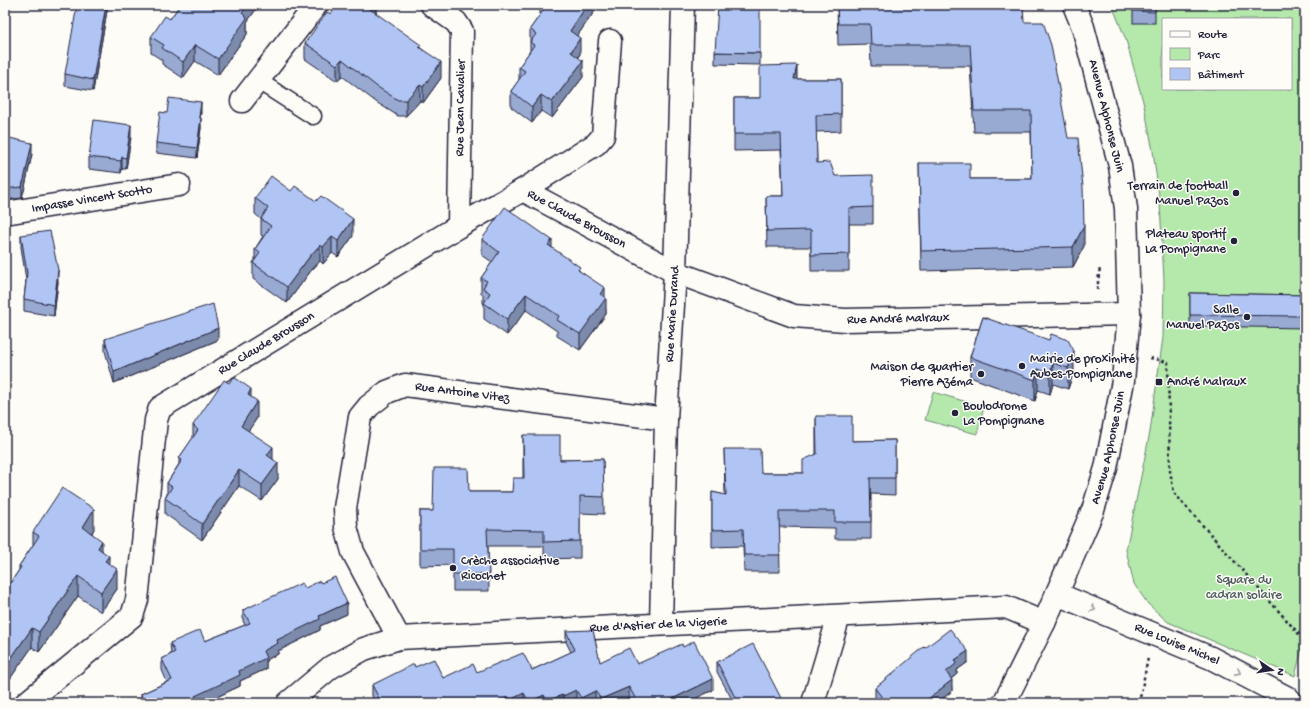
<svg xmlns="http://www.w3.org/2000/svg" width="1310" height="708" font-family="'Gochi Hand',sans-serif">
<rect width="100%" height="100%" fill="#fdfcf7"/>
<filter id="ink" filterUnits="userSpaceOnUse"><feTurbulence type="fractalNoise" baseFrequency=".025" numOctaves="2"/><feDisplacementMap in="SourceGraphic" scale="8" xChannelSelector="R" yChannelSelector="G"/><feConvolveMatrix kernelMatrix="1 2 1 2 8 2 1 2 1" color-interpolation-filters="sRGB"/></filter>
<g filter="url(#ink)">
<!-- green -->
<g fill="#b4e9ab" stroke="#6b8673" fill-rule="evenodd">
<path d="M1112,5H1305V637L1295,676L1168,622L1148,604L1134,584L1126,550L1150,432L1163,337L1164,280L1160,203L1153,151L1144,105L1126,40ZM1163,19H1291V89H1163Z"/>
<path d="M933,392L984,407L977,434L925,420Z"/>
</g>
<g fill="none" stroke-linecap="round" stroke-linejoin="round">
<defs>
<path id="service" d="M257,80L313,116"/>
<g id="minor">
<path d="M432,5L456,22L462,31L459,226"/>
<path d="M242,101L316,5"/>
<path d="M523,190L596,144L603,136L610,41"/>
<path id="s1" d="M5,213L179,185"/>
<path id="s2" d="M1057,594L1211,658L1288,698L1293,703"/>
<path id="s3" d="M661,624L666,419L675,272L683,5"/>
<path id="s4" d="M399,638L353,552L346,527L345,508L360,417L369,406L387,392L405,385L666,419"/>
<path id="s5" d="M26,703L132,616L137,600L156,420L160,408L459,226L523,190L675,272L794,316L845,320L1129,314"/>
<path id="s6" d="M288,703L331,667L364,649L399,638L1006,607L1044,623"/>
<path d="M813,703L839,616"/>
<path id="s7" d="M1004,703L1044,623L1093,510L1106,468L1123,381L1129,314L1126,209L1120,166L1083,27L1074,5"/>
</g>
</defs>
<!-- service casing -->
<use href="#service" stroke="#22223b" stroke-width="19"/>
<!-- minor casing -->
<use href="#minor" stroke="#22223b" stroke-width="25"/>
<!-- path -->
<g stroke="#22223b" stroke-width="2.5" stroke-dasharray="3 3" stroke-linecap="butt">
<path d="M1097,290L1100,267"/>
<path d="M1150,358L1168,362L1170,471L1174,493L1305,641"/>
<path d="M1139,703L1148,658"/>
</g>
<!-- service -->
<use href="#service" stroke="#fdfcf7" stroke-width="16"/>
<!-- minor -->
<use href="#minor" stroke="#fdfcf7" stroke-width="22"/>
</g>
<!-- wall -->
<g fill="#98a9d2" stroke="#22223b">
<path d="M108,5L93,91L65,86V74Z"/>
<path d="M180,5H259L247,22V34L218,75L195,61L183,78L162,64V60L151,53V37L170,19Z"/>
<path d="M376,5V14L421,48L441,78L423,103L420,101L406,116H398L376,102L342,76L337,81L305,59V43Z"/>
<path d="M540,5H599L577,36L580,54L578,57L583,77L552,118L541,111L532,123L511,107V91L519,80V67L530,51V29L540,15Z"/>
<path d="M837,5L1024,22L1084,246L1073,267L921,271L919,163L970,179H1032L1031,132H974L970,66H871L870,44L838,45Z"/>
<rect x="1133" y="5" width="22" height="18"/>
<path d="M715,52L760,53V65L715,64Z"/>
<path d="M797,79H841V131L816,132L817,163L835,176L873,207V224H849V271H811V247H767L766,196H783L781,150L734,151V98H760Z"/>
<path d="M201,112L200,117L201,128L197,158L156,153V143L167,113Z"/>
<path d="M5,137L32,154L24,191L23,193L22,198L5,200Z"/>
<path d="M131,137L126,169H122L121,173L89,169V157Z"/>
<path d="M255,198L353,236L338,257L332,253L323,264L320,261L310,272L287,303L253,279V263L255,260V249L263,236L261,235V219L255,214Z"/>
<path d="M21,235L58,282L54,316L24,311V299L26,280L21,247Z"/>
<path d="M482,239L552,248L580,271L605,297L606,314L580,350L557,336V331L526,310L507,335L484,319V304L483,303V294H481V278L492,262L482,255Z"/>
<path d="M1190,293L1305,295V328L1190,326Z"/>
<path d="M983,317L1074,371L1068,389L1053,384L1050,394L1038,390L1035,401L970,377V357Z"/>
<path d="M105,339L218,340L114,383L105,351Z"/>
<path d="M251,398L257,418L248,431L273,459L278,479L262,501L239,486L202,540L165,514V498L167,495V483L179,464V458L193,438V425Z"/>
<path d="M816,416L852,441L895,440V495L871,494V539H835V528L779,527L780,572H744L743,546L712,547V492L725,495L724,449L761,473H803L816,454Z"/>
<path d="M523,435L560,460L603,459L604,514L580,513V558L544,559V546H488L489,591H453V565L420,566V511H433L469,492H512L523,478Z"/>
<path d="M94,529L92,533L109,563L117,589L101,612L78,596L39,652L32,647L5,686V591L19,570V566L33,545V532Z"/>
<path d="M321,583L347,614L320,626V630L278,651V654L266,660V669L240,681V686L204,703H141V694L167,682L162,670V659L171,654L170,643L205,641L245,625L243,621V610Z"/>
<path d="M566,631L600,662L637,664L713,690L686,703H632L629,698L617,703H596L595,702L593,703H578L576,701L571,703H374L375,702L372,696V685L415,667L443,678L477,672L532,670L571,652L566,642Z"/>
<path d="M925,648L968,662L957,670V674L951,679L952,691L937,703H878L875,699V688Z"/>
<path d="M717,662L782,703H734L717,672Z"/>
</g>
<!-- shaded-wall -->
<g fill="#7c8aab" stroke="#22223b">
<path d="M106,5H108L93,91V80Z"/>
<path d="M248,5H259L247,22V34L218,75V59L242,13Z"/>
<path d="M373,5H376V16L370,9Z"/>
<path d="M587,5H599L570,46V31Z"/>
<path d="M580,38V54L571,68V52Z"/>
<path d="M195,45V61L183,78V62Z"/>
<path d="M342,59V76L337,81V65Z"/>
<path d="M583,61V77L552,118V102Z"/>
<path d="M441,62V78L423,103V87Z"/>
<path d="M797,65V82L794,79Z"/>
<path d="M420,85V101L406,116V100Z"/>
<path d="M541,95V111L532,123V107Z"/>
<path d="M201,102V112L199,127V117Z"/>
<path d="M201,118V128L197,158V148Z"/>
<path d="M131,125V137L126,169V158Z"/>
<path d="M32,143V154L24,191L23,193L22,198V187Z"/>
<path d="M122,157V169L121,173V161Z"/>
<path d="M353,219V236L338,257V241Z"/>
<path d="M1084,226V246L1073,267V247Z"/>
<path d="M332,237V253L323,264V247Z"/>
<path d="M552,240V256L548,245Z"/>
<path d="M320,245V261L310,272L287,303V287L310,256Z"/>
<path d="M58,270V282L54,316V305Z"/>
<path d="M605,288V300L606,298V314L580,350V334L600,294Z"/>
<path d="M526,294V310L507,335V319Z"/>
<path d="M218,328V340L114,383V372Z"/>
<path d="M1074,351V371L1068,389V368Z"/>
<path d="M1053,363V384L1050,394V373Z"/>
<path d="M1038,369V390L1035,401V380Z"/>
<path d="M251,389V405L248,395Z"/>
<path d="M257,401V418L241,442V426Z"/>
<path d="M273,447V463L267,455Z"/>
<path d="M278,463V479L262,501V485Z"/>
<path d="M239,470V486L202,540V524Z"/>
<path d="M94,509V529L83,547V527Z"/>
<path d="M102,541V561L98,548Z"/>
<path d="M109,556V576L105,561Z"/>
<path d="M117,569V589L101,612V592Z"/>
<path d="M78,576V596L39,652V632Z"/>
<path d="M347,603V614L320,626V630L278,651V654L266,660V669L240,681V686L204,703H195V696L239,671L277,640L319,616Z"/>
<path d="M32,628V647L5,686V667Z"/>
<path d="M968,651V662L957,670V674L946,683V672L955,660Z"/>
<path d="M713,679V690L686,703H664Z"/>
<path d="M952,680V691L937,703H923Z"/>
<path d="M629,687V698L617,703H601V699Z"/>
<path d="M576,690V701L571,703H563V696Z"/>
<path d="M595,691V702L593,703H581V698Z"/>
<path d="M524,693V703H510V700Z"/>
<path d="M544,695V703H529V702Z"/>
<path d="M562,695V703H547V701Z"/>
<path d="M509,697V703H497Z"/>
<path d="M782,700V703H776Z"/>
</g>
<!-- building -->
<g fill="#b1c5f4" stroke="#22223b">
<path d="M77,5H106L93,80L65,74Z"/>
<path d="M180,5H248L242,13L247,18L218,59L195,45L183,62L162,48L164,45L151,37L165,16L170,19Z"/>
<path d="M337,5H373L370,9L421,45L419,47L441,62L423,87L420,85L406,100H398L376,86L342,59L337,65L305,43L327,12L331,14Z"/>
<path d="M547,5H587L570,31L580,38L571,52L583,61L552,102L541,95L532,107L511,91L525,71L519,67L534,45L530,42L536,34L530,29Z"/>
<path d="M718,5H760V53L715,52Z"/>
<path d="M837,5H1023L1024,22H1043L1051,45L1068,138H1078L1083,187L1084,226L1073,247L921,251L919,163H970V179H1032L1031,111H974L970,45H871L870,24H838Z"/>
<path d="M1133,5H1155V12L1133,11Z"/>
<path d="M797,65L794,79H841V114L816,115L817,163L830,162L835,176L873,175V207L849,208V254L811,255V230L767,231L766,196H783L781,134H734V98H760V66Z"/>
<path d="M169,98L201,102L199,117L201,118L197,148L156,143L160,112L167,113Z"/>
<path d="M94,120L131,125L126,158L122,157L121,161L89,157Z"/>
<path d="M5,137L32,143L24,180L23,182L22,187L5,189Z"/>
<path d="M271,176L291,191L295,186L316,201L321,196L353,219L338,241L332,237L323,247L320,245L310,256L287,287L253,263L260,253L255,249L271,226L261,219L268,208L255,198Z"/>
<path d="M505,207L552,240L548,245L580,267L578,270L605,288L600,294L606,298L580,334L557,320L559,316L526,294L507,319L484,303L490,293L483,288L487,281L481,278L499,252L482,239Z"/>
<path d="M50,231L58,270L54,305L24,299L27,273L21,235Z"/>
<path d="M1190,293L1305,295V316L1190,315Z"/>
<path d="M213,304L218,328L114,372L105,339Z"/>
<path d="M983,317L1049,340L1051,334L1068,340L1074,351L1068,368L1053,363L1050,373L1038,369L1035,380L970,357Z"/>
<path d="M234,377L251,389L248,395L257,401L241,426L273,447L267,455L278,463L262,485L239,470L202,524L165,498L172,487L167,483L182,460L179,458L198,430L193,425L224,380L229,383Z"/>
<path d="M816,416H852V441L895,440V478H870L871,522H835V511H779L780,555H744L743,529L712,530V492L726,495L724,449H760L761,473H803V460L817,454Z"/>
<path d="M523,435H560V460L603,459L604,497L580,496V541L544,542V530L487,529L489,574H453V549H420V511H433L434,468H468L469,492H512L513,478H524Z"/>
<path d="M62,488L94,509L83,527L102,541L98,548L109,556L105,561L117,569L101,592L78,576L39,632L32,628L5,667V591L21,567L19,566L39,536L33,532Z"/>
<path d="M335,577L347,603L319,616L320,619L277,640L278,643L263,651L266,658L239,671L240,675L195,696L198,703H144L141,694L172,680L162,659L175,652L170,643L200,630L205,641L250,623L243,610L302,583L305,588L320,581L321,583Z"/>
<path d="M950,629L968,651L955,660L957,663L946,672L952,680L923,703H878L883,699L875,688L924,647L925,648Z"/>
<path d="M593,630L600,662L629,648L637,664L682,644L683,647L694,641L713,679L664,703H638L629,687L601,699L595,691L581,698L576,690L563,696L562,695L547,701L544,695L529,702L524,693L510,700L509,697L497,703H374L380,700L372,685L414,664L415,667L434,659L443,678L473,664L477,672L523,653L532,670L575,650L566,631Z"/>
<path d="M753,644L782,700L776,703H738L717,662Z"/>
</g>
<!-- one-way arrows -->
<defs><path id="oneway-chevron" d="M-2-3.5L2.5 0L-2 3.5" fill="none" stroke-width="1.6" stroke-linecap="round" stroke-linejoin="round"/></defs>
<g stroke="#9a9aa2">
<use href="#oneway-chevron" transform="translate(1093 609) rotate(21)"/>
<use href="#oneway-chevron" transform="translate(1238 672) rotate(28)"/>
</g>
</g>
<!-- markers -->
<g fill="#22223b" stroke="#fdfcf7" stroke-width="1.5">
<circle cx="1236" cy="193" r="4"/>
<circle cx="1234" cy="241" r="4"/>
<circle cx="1247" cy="317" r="4"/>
<circle cx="1022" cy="366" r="4"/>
<circle cx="981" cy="374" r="4"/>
<rect x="1155" y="378" width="8" height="8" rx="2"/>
<circle cx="955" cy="413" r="4"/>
<circle cx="453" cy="568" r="4"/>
</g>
<g text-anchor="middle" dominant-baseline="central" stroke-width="3" stroke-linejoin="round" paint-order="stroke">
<!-- street labels -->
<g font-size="13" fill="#22223b" stroke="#fdfcf7">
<text transform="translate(461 108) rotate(-89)">Rue Jean Cavalier</text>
<text transform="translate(1106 116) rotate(76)">Avenue Alphonse Juin</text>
<text stroke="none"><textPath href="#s1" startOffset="88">Impasse Vincent Scotto</textPath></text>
<text stroke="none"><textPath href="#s5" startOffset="832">Rue Claude Brousson</textPath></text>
<text stroke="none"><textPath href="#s3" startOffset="310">Rue Marie Durand</textPath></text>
<text stroke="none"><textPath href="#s5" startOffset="1175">Rue André Malraux</textPath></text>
<text stroke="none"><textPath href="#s5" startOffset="472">Rue Claude Brousson</textPath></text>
<text stroke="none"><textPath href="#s4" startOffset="349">Rue Antoine Vitez</textPath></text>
<text stroke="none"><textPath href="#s7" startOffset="277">Avenue Alphonse Juin</textPath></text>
<text stroke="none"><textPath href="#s6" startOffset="390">Rue d'Astier de la Vigerie</textPath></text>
<text stroke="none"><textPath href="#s2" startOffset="130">Rue Louise Michel</textPath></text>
</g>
<!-- poi labels -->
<g font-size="13" fill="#22223b" stroke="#fdfcf7" text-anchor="end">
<text x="1228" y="186">Terrain de football<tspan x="1228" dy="15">Manuel Pazos</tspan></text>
<text x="1226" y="234">Plateau sportif<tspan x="1226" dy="15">La Pompignane</tspan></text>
<text x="1239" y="310">Salle<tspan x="1239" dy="15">Manuel Pazos</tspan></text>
<text x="1030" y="359" text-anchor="start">Mairie de proximité<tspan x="1030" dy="15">Aubes-Pompignane</tspan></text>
<text x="973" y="367">Maison de quartier<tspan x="973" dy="15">Pierre Azéma</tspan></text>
<text x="1167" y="382" text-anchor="start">André Malraux</text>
<text x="963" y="406" text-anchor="start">Boulodrome<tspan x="963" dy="15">La Pompignane</tspan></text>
<text x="461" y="561" text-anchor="start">Crèche associative<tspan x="461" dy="15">Ricochet</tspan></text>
</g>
<!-- park labels -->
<g font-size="13" fill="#4e5e5d" stroke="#fdfcf7">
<text x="1244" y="580">Square du<tspan x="1244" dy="15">cadran solaire</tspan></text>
</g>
</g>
<!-- margin -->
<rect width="1310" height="708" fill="none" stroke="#fdfcf7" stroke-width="20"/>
<rect x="10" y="10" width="1290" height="688" fill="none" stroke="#22223b" stroke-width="1.5" filter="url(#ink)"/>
<!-- legend -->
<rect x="1162" y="18" width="130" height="72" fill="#fdfcf7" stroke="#a5a5ac"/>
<rect x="1170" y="31" width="20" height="6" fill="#fdfcf7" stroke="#a5a5ac"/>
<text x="1198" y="38" font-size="12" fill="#22223b">Route</text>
<rect x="1170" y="48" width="20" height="12" fill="#b4e9ab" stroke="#a5a5ac"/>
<text x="1198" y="58" font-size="12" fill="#22223b">Parc</text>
<rect x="1170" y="68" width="20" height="12" fill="#b1c5f4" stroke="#a5a5ac"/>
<text x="1198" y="78" font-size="12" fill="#22223b">Bâtiment</text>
<!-- north arrow -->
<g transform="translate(1272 670) rotate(103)" stroke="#fdfcf7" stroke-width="3" paint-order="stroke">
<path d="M0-3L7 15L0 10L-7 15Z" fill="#22223b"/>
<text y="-6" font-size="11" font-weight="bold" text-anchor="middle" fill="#22223b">N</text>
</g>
</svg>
